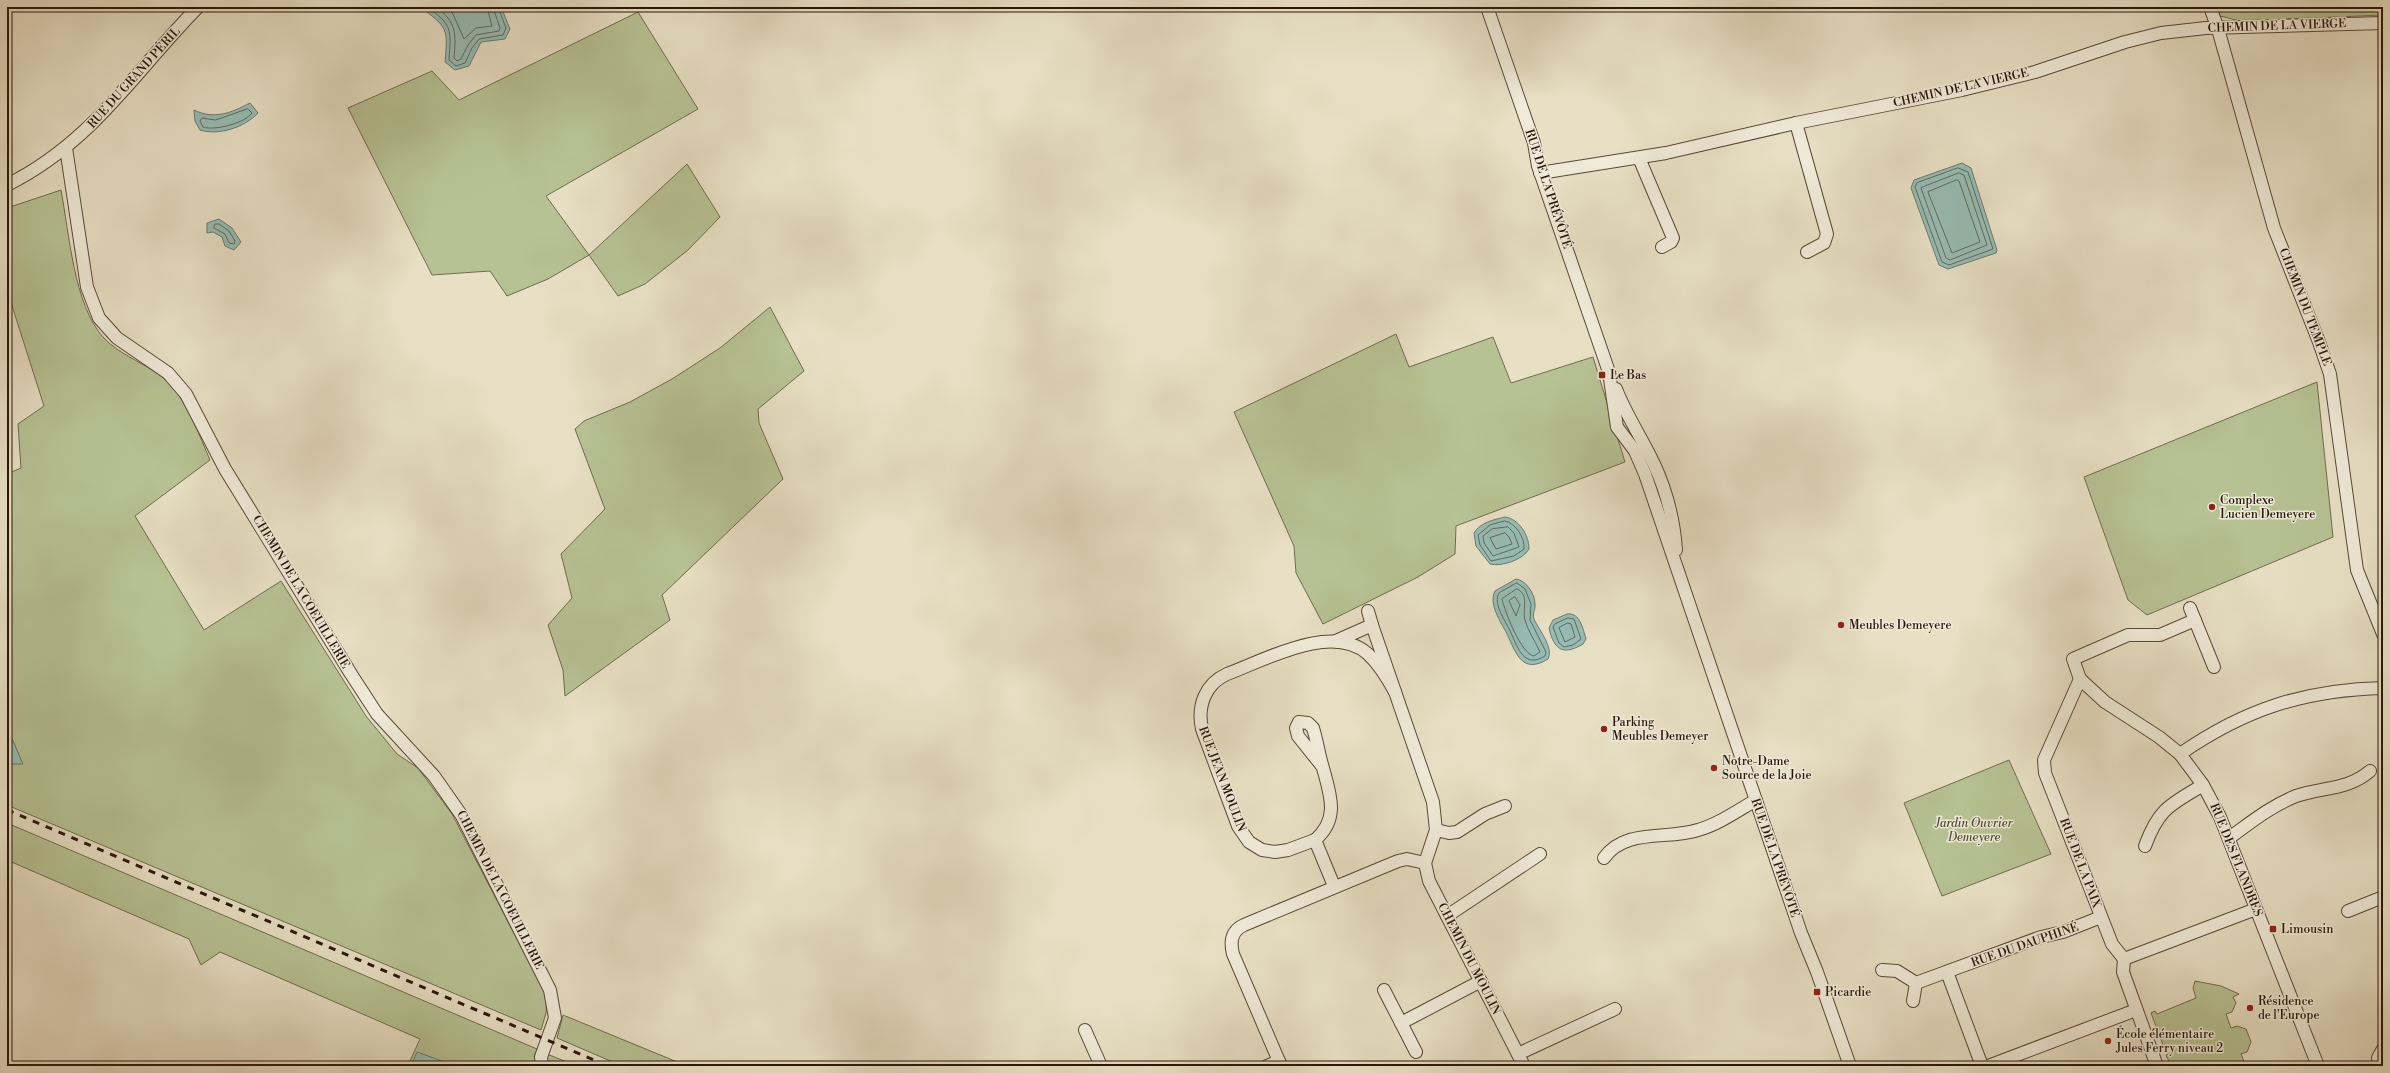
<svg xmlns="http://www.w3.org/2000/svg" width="2390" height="1073" font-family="'Libre Bodoni',serif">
<rect width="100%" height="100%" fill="#e8e0c5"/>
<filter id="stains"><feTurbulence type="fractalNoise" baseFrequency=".005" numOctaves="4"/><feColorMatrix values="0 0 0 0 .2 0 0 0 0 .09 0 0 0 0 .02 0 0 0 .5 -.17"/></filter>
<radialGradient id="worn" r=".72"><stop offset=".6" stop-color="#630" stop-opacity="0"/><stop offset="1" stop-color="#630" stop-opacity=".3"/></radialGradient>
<!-- green -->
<g fill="#b7c294" stroke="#706c4e">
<path d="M2217,7H2383V15L2240,21L2220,16Z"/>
<path d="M638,12L698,109L546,196L589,255L687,164L720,217L688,250L645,284L618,296L589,255L548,279L507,296L490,271L432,275L348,108L432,71L459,100Z"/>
<path d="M61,190C69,232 74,305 103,337C118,355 153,366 170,384C187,402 200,437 210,460L135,516L204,630L281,581L366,716L397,754L418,768L452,814L547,997L546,1013L541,1030L7,805V764L22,763L7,727V474L21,468L18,424L44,406L7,290V208Z"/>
<path d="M770,307L804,371L758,409L759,423L783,479L662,595L670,620L565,696L563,670L548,625L572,598L561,554L605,509L575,429L584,421L630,402L672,379L720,348Z"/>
<path d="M1396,334L1409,367L1493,337L1511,383L1593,357L1625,462L1456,526L1455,554L1418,577L1323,624L1296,573L1294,546L1234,412Z"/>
<path d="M2317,382L2333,537L2147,615L2128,600L2084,477Z"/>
<path d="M2009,760L2051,854L1942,896L1904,803Z"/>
<path d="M7,823L537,1049L534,1057L543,1063L547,1054L577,1066H412L410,1061L420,1039L220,952L201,965L189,939L7,860Z"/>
<path d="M2195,981L2221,986L2239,994L2233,997L2236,1003L2232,1012L2226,1014L2231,1028L2237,1026L2246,1029L2251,1042L2247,1052L2241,1054L2246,1066H2171L2166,1055L2173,1051L2171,1047L2165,1050L2151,1013L2155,1011L2157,1014L2196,998L2193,988Z"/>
<path d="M563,1015L687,1066H622L557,1038Z"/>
</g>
<!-- water -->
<g fill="#97bdb5" stroke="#6b7a70">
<path d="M420,7H501L510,29L505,39L481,42L469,66L455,70L445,62C448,29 448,27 420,7Z"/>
<path d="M250,103L258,113C245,127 219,136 200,130L195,121L194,110C214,120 231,113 250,103Z"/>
<path d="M1962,163L1971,168L1997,250L1996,253L1948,269L1939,265L1911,188L1914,180Z"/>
<path d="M219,219L232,228L241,242L234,250L225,246L222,237L213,232L207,233V223Z"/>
<path d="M1505,517C1519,519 1529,535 1529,549C1523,560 1501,567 1490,564L1476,546L1474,533C1481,522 1493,520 1505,517Z"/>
<path d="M1516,579C1526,580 1535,594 1535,604C1536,609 1532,613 1534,619C1539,630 1554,648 1548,659C1522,675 1516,653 1507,634C1501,622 1488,604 1495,591Z"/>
<path d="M1567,614C1580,612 1583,629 1586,639L1583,644C1563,656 1554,650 1549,628L1553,620Z"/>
<path d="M7,727L23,764H7Z"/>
<path d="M417,1052L456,1066H418L413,1061Z"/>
</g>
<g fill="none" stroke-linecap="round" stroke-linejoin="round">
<!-- shore -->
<g stroke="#606a5e" stroke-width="1">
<path d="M427,7C453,25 451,30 449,60L456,66L465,63L472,48L479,39L503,35L506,28L498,7"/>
<path d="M436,7C457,22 456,34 454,58L457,61L461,59L468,45L476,35L499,31L500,28L493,7"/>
<path d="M446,7L453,14L464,39L476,28L492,26L487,7"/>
<path d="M248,109L252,113C245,123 215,131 203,127L200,121L202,118L215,120Z"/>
<path d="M1958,168L1968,172L1993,249L1949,265L1942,262L1915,187L1917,183Z"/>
<path d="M1959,173L1964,175L1987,245L1950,260L1946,258L1921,188Z"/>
<path d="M1957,180L1959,181L1980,242L1952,253L1928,192Z"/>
<path d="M215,224H219L229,231L235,241L234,244L229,243L225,234L214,228Z"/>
<path d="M1505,521C1516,523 1525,538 1524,549L1514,556L1491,561L1480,545L1478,535L1490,525Z"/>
<path d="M1508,527L1514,533L1519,547L1493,556L1484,543L1483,536L1492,529Z"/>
<path d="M1505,533L1509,537L1512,544L1496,549L1490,538Z"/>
<path d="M1517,583L1525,589L1531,604L1530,620L1546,652L1545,656C1524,669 1518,648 1511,633C1507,623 1492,604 1499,593Z"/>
<path d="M1517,589C1530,594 1522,610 1525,620C1528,631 1535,641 1540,652L1534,656C1521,654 1505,612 1502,599Z"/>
<path d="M1515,597L1520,605L1516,616L1509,601Z"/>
<path d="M1568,618L1574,619L1581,639L1573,645L1564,647L1559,643L1553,627L1555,624Z"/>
<path d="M1568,623L1571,624L1575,637L1565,642L1559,628Z"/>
</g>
<defs>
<g id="minor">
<path d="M1487,7L1534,143L1538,166L1609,372L1617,427L1635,451L1645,474L1801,933L1817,972L1850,1066"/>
<path d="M2210,7L2218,29L2274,228L2319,342L2330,374L2357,570L2383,634"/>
<path d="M1796,123L1827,234L1824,243L1807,252"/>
<path d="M66,148L87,287L99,318L117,338L168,373L186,394L225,469L351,674L377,714L434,776L462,816L550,990L555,1018L541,1057L542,1066"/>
<path d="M1639,158L1673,238L1671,242L1662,247"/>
<path d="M1540,173L1666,153L1796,123L1962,90L2035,72L2125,42L2161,33L2206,28L2383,23"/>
<path d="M7,185C92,143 134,72 198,7"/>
<path d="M1616,389C1627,417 1642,438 1654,464C1667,492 1674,520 1676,550"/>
<path d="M2190,608L2214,667"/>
<path d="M1368,611L1372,625"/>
<path d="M1336,641L1372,625L1433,802L1436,830"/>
<path d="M2080,679L2105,702L2159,737L2180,754L2203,785L2220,817L2318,1066"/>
<path d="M2180,754C2245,709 2304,690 2383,688"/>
<path d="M1322,766L1298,736L1296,728L1299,722L1308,723L1313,728C1317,741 1319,755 1323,768C1330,794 1340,819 1315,840L1334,886"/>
<path d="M2229,838C2250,823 2271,806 2296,796C2323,787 2348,790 2370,771"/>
<path d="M1315,840L1288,850L1275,852L1262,850L1249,842L1238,826L1202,729C1197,706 1205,684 1227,674C1265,660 1332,622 1368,654C1380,665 1388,679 1395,692"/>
<path d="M2145,846C2159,808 2170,805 2203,785"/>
<path d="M1604,858C1625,828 1667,840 1698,830C1719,824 1737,811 1756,800"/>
<path d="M1425,863L1436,830L1449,833L1457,832L1485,814L1505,806"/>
<path d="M2348,911L2383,897"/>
<path d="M1447,916L1540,854"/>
<path d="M2124,959L2112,944L2045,773L2044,760L2080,679L2073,659L2128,635H2160L2195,620"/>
<path d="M2124,959L2256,909"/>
<path d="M2124,959L2123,972L2157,1066"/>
<path d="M1882,970L1897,971L1916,983L1913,1001"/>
<path d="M1947,972L1982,1066"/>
<path d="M1916,983L2041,937L2063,932L2101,917"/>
<path d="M1384,990L1416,1052"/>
<path d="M1401,1023L1481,981"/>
<path d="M1085,1030L1101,1066"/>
<path d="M1518,1054L1615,1009"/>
<path d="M1267,1066L1279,1061"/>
<path d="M1281,1066L1233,954C1230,942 1231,931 1244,925L1398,861L1407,859L1425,863L1429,881L1524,1066"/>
<path d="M1988,1066L2136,1010"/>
<path d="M2380,1066L2378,1058L2383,1049"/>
</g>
</defs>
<!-- minor casing -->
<use href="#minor" stroke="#594837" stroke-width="14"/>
<!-- minor -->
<use href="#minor" stroke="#f0ebd9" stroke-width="12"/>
<!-- rail -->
<path stroke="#291608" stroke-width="3" stroke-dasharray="7 7" stroke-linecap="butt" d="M7,810L608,1066"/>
</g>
<!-- markers -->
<g fill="#8f2418" stroke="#f0ebd9" stroke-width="1.5">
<rect x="1598" y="371" width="8" height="8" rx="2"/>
<circle cx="2212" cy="507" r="4"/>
<circle cx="1841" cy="625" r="4"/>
<circle cx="1604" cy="729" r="4"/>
<circle cx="1714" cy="768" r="4"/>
<rect x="2269" y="925" width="8" height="8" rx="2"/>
<rect x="1813" y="988" width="8" height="8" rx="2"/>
<circle cx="2250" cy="1008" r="4"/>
<circle cx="2108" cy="1041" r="4"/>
</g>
<g text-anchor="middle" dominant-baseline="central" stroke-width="3" stroke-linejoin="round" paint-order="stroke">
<!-- street labels -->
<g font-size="12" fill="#291608" stroke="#f0ebd9">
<text transform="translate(2277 26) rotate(-2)">CHEMIN DE LA VIERGE</text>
<text transform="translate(134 78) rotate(-48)">RUE DU GRAND PÉRIL</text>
<text transform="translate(1961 88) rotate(-13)">CHEMIN DE LA VIERGE</text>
<text transform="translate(1548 189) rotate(72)">RUE DE LA PRÉVÔTÉ</text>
<text transform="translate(2305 307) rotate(69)">CHEMIN DU TEMPLE</text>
<text transform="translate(301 592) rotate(59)">CHEMIN DE LA COEUILLERIE</text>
<text transform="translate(1222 779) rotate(69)">RUE JEAN MOULIN</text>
<text transform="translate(1775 858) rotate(71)">RUE DE LA PRÉVÔTÉ</text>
<text transform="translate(2236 860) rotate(68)">RUE DES FLANDRES</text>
<text transform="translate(2080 863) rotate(69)">RUE DE LA PAIX</text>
<text transform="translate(500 890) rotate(63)">CHEMIN DE LA COEUILLERIE</text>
<text transform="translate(2025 945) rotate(-19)">RUE DU DAUPHINÉ</text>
<text transform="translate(1469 959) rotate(63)">CHEMIN DU MOULIN</text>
</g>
<!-- poi labels -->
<g font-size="12" fill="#291608" stroke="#f0ebd9" text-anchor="start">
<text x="1610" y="375">Le Bas</text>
<text x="2220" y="500">Complexe<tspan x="2220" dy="14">Lucien Demeyere</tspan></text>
<text x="1849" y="625">Meubles Demeyere</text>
<text x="1612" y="722">Parking<tspan x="1612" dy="14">Meubles Demeyer</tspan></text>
<text x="1722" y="761">Notre-Dame<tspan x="1722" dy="14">Source de la Joie</tspan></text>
<text x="2281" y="929">Limousin</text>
<text x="1825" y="992">Picardie</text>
<text x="2258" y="1001">Résidence<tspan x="2258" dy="14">de l'Europe</tspan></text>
<text x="2116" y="1034">École élémentaire<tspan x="2116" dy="14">Jules Ferry niveau 2</tspan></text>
</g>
<!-- park labels -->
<g font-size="12" font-style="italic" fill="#544a32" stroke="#f0ebd9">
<text x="1974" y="823">Jardin Ouvrier<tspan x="1974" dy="14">Demeyere</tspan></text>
</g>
</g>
<!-- margin -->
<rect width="2390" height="1073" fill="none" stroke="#e8e0c5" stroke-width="24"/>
<rect x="8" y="8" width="2374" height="1057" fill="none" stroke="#291608" stroke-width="2"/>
<rect x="12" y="12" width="2366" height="1049" fill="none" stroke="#291608"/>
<rect width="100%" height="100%" filter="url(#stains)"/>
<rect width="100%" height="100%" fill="url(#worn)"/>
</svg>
